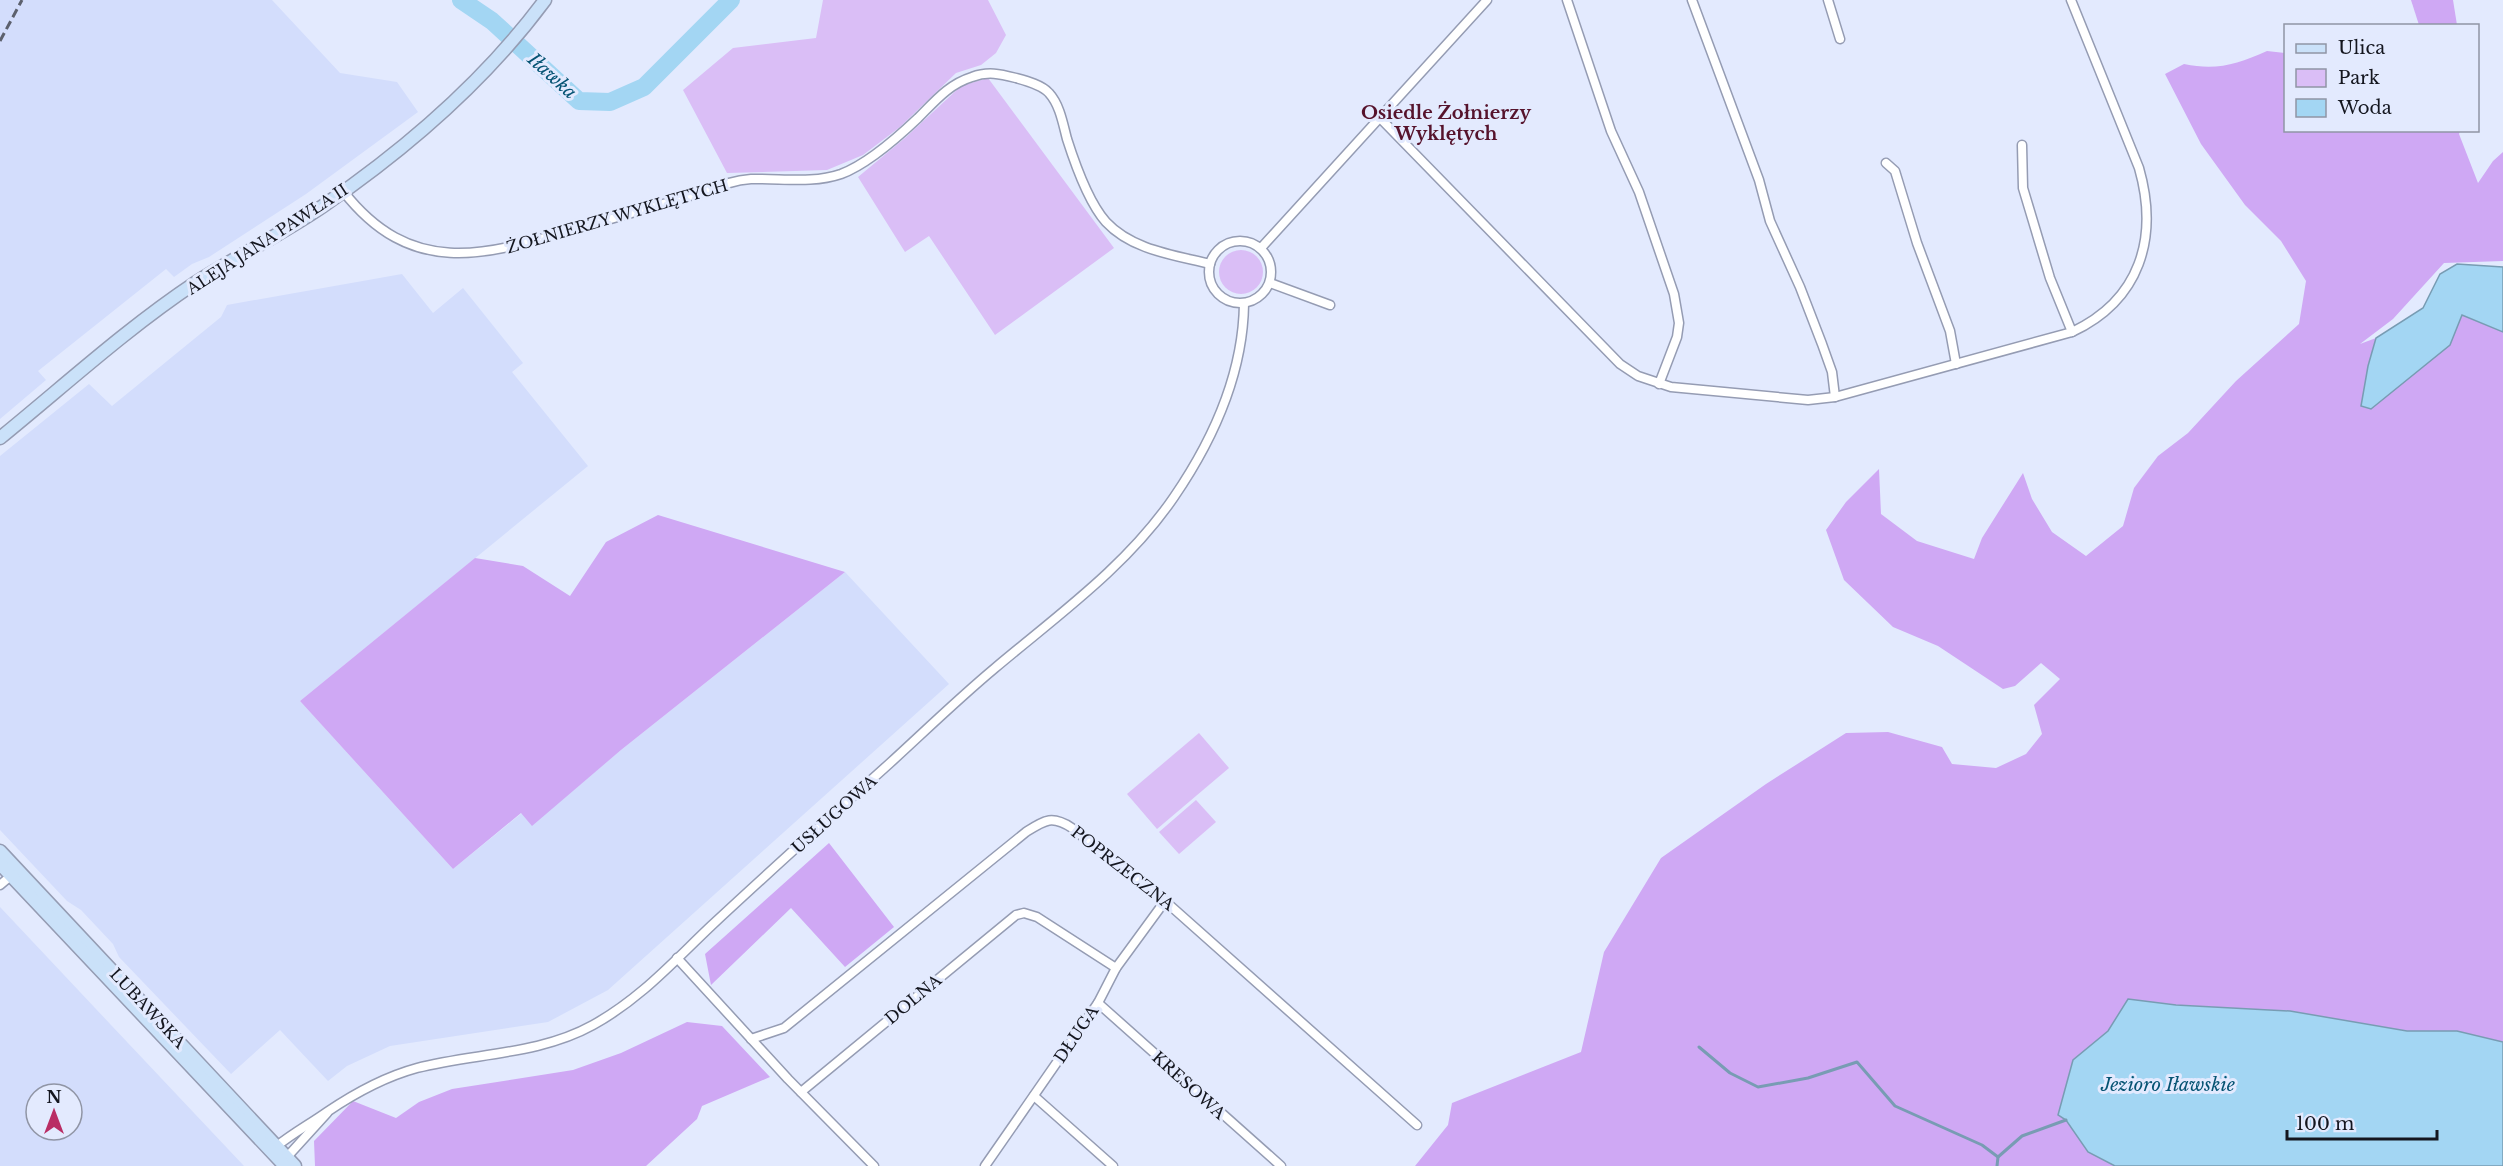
<svg xmlns="http://www.w3.org/2000/svg" width="2503" height="1166" font-family="'Libre Baskerville',serif">
<rect width="100%" height="100%" fill="#e3eafe"/>
<!-- built -->
<g fill="#d3ddfc" fill-rule="evenodd">
<path d="M0,0H272L340,73L397,82L418,112L306,194L209,257L192,264L174,277L166,269L38,371L46,380L0,419Z"/>
<path d="M402,274L433,313L463,288L523,363L512,372L588,466L300,701L453,869L522,813L532,825L621,750L845,572L949,684L608,990L548,1022L390,1046L347,1066L328,1081L280,1030L231,1074L119,957L113,944L81,910L67,901L0,830V456L89,384L112,406L221,317L227,305Z"/>
<path d="M0,907L111,1025L244,1166H0ZM36,1094H72V1130H36Z"/>
</g>
<!-- green -->
<g fill="#dabef6">
<path d="M823,0H988L1006,35L996,53L981,65L956,73L900,127L863,155L827,170L727,173L683,90L733,48L816,38Z"/>
<path d="M988,78L1114,248L995,335L929,236L905,252L858,177L905,138L961,86Z"/>
<circle cx="1241" cy="272" r="22"/>
<path d="M1199,733L1229,768L1157,829L1127,794Z"/>
<path d="M1196,800L1216,822L1179,854L1159,832Z"/>
</g>
<!-- forest -->
<g fill="#cfa8f4">
<path d="M2411,0H2453L2457,25H2419Z"/>
<path d="M2267,51L2285,53L2286,130L2460,131L2459,134L2478,183L2493,161L2503,152V261L2444,263L2393,319L2360,344L2376,338L2361,406L2371,409L2462,315L2503,332V1042L2457,1031H2407L2290,1011L2176,1005L2128,999L2108,1031L2073,1060L2066,1120L2088,1152L2115,1166H1415L1448,1125L1452,1103L1581,1052L1604,952L1661,858L1766,784L1846,733L1888,732L1942,747L1952,764L1996,768L2026,754L2042,734L2034,705L2060,679L2041,663L2015,686L2003,689L1938,646L1893,627L1844,580L1826,530L1846,502L1879,469L1881,514L1917,541L1974,559L1982,538L2023,473L2032,499L2052,532L2086,556L2123,526L2134,488L2158,456L2188,433L2236,381L2299,324L2306,281L2281,241L2245,205L2201,144L2165,74L2184,64C2217,71 2237,64 2267,51Z"/>
<path d="M658,515L845,572L621,750L532,826L521,813L453,869L300,701L475,558L523,566L570,596L606,542Z"/>
<path d="M829,843L894,927L845,967L791,908L711,985L705,954Z"/>
<path d="M687,1022L722,1026L770,1077L702,1106L697,1119L646,1166H315L314,1141L353,1101L396,1118L419,1102L452,1089L573,1070L621,1053Z"/>
</g>
<!-- water -->
<g fill="#a3d6f3" stroke="#789cb3" stroke-width="1.5">
<path d="M2457,264L2503,267V332L2462,315L2450,345L2371,409L2361,406L2368,366L2376,338L2423,308L2440,274Z"/>
<path d="M2128,999L2176,1005L2290,1011L2407,1031H2457L2503,1042V1166H2115L2088,1152L2066,1120L2058,1115L2073,1060L2108,1031Z"/>
</g>
<g fill="none" stroke-linecap="round" stroke-linejoin="round">
<!-- stream -->
<g stroke="#789cb3" stroke-width="3">
<path d="M1699,1047L1730,1073L1758,1087L1808,1078L1857,1062L1895,1106L1982,1145L1998,1157L2022,1136L2066,1120"/>
<path d="M1997,1166L1998,1157"/>
</g>
<!-- river -->
<path stroke="#a3d6f3" stroke-width="18" d="M461,0L492,21L579,101L610,102L644,87L731,0"/>
<defs>
<g id="minor">
<path d="M1567,0L1611,131L1639,192L1674,294L1679,323L1677,337L1659,384"/>
<path d="M1692,0L1759,180L1770,221L1800,287L1822,344L1832,372L1835,397"/>
<path d="M1828,0L1840,39"/>
<path d="M1380,118L1620,364L1638,376L1671,387L1808,400L1835,397L2072,332C2140,300 2159,238 2139,168L2071,0"/>
<path d="M2022,145L2023,188L2050,278L2072,332"/>
<path d="M1886,163L1895,171L1917,243L1950,331L1956,364"/>
<path d="M343,191C411,278 484,256 575,229C619,217 663,204 707,191C722,185 735,180 751,179C781,178 812,184 841,174C868,164 898,137 918,118C935,101 949,84 972,77C988,71 1000,74 1016,78C1027,81 1042,85 1049,93C1060,105 1063,124 1067,139C1075,164 1089,203 1106,222C1132,250 1174,255 1210,264"/>
<circle cx="1240" cy="272" r="31"/>
<path d="M1261,248L1487,0"/>
<path d="M1270,283L1330,305"/>
<path d="M0,885L13,874"/>
<path d="M677,958L788,1079L874,1166"/>
<path d="M1098,1003L1281,1166"/>
<path d="M751,1039L784,1028L1026,832C1045,820 1052,815 1072,828L1139,882L1165,901L1417,1125"/>
<path d="M801,1092L1016,915L1024,913L1037,917L1116,968"/>
<path d="M1034,1096L1113,1166"/>
<path d="M277,1150V1146C293,1133 310,1124 327,1112C355,1093 384,1077 417,1068C475,1053 539,1055 593,1025C640,999 672,963 711,926C770,871 830,817 890,763C925,731 959,698 995,668C1058,615 1127,566 1174,497C1213,440 1243,373 1244,304"/>
<path d="M284,1157H287L327,1113"/>
<path d="M985,1166L1098,1003L1116,968L1165,901"/>
</g>
<g id="secondary">
<path d="M0,438C64,386 126,329 195,283C237,256 282,234 323,206C406,149 485,81 545,0"/>
<path d="M0,851L295,1166"/>
<path d="M0,864L285,1166"/>
</g>
</defs>
<!-- minor casing -->
<use href="#minor" stroke="#959cb3" stroke-width="11"/>
<!-- secondary casing -->
<use href="#secondary" stroke="#959cb3" stroke-width="15"/>
<!-- minor -->
<use href="#minor" stroke="#fff" stroke-width="8"/>
<!-- secondary -->
<use href="#secondary" stroke="#cae1f9" stroke-width="12"/>
<!-- rail -->
<path stroke="#5c606d" stroke-width="3" stroke-dasharray="9 4.5" stroke-linecap="butt" d="M0,41L22,0"/>
</g>
<g text-anchor="middle" dominant-baseline="central" stroke-width="6" stroke-linejoin="round" paint-order="stroke">
<!-- street labels -->
<g font-size="16" fill="#14161f" stroke="#e3eafe">
<text transform="translate(617 216) rotate(-16)">ŻOŁNIERZY WYKLĘTYCH</text>
<text transform="translate(267 239) rotate(-33)">ALEJA JANA PAWŁA II</text>
<text transform="translate(834 814) rotate(-42)">USŁUGOWA</text>
<text transform="translate(1123 868) rotate(38)">POPRZECZNA</text>
<text transform="translate(913 999) rotate(-40)">DOLNA</text>
<text transform="translate(148 1008) rotate(47)">LUBAWSKA</text>
<text transform="translate(1076 1034) rotate(-56)">DŁUGA</text>
<text transform="translate(1189 1085) rotate(42)">KRESOWA</text>
</g>
<!-- water labels -->
<g font-size="18" font-style="italic" fill="#055373" stroke="#e3eafe">
<text transform="translate(552 76) rotate(42)">Iławka</text>
<text x="2168" y="1085">Jezioro Iławskie</text>
</g>
<!-- neighbourhood labels -->
<g font-size="18" font-weight="bold" fill="#56132c" stroke="#e3eafe">
<text x="1446" y="113">Osiedle Żołnierzy<tspan x="1446" dy="21">Wyklętych</tspan></text>
</g>
</g>
<!-- legend -->
<rect x="2284" y="24" width="195" height="108" fill="#e3eafe" stroke="#9095a5" stroke-width="1.5"/>
<rect x="2296" y="44" width="30" height="9" fill="#cae1f9" stroke="#9095a5" stroke-width="1.5"/>
<text x="2338" y="54" font-size="18" fill="#14161f">Ulica</text>
<rect x="2296" y="69" width="30" height="18" fill="#dabef6" stroke="#9095a5" stroke-width="1.5"/>
<text x="2338" y="84" font-size="18" fill="#14161f">Park</text>
<rect x="2296" y="99" width="30" height="18" fill="#a3d6f3" stroke="#9095a5" stroke-width="1.5"/>
<text x="2338" y="114" font-size="18" fill="#14161f">Woda</text>
<!-- north arrow -->
<g transform="translate(54 1112)"><circle r="28" fill="#e3eafe" stroke="#9095a5" stroke-width="1.5"/>
<path d="M0-4.5L10 22L0 15L-10 22Z" fill="#b92d64"/>
<text y="-9" font-size="16" font-weight="bold" text-anchor="middle" fill="#14161f">N</text>
</g>
<!-- scale -->
<path d="M2287 1130v9h150v-9" fill="none" stroke="#14161f" stroke-width="3"/>
<text x="2296" y="1130" font-size="18" fill="#14161f" stroke="#e3eafe" stroke-width="4.5" paint-order="stroke">100 m</text>
</svg>
